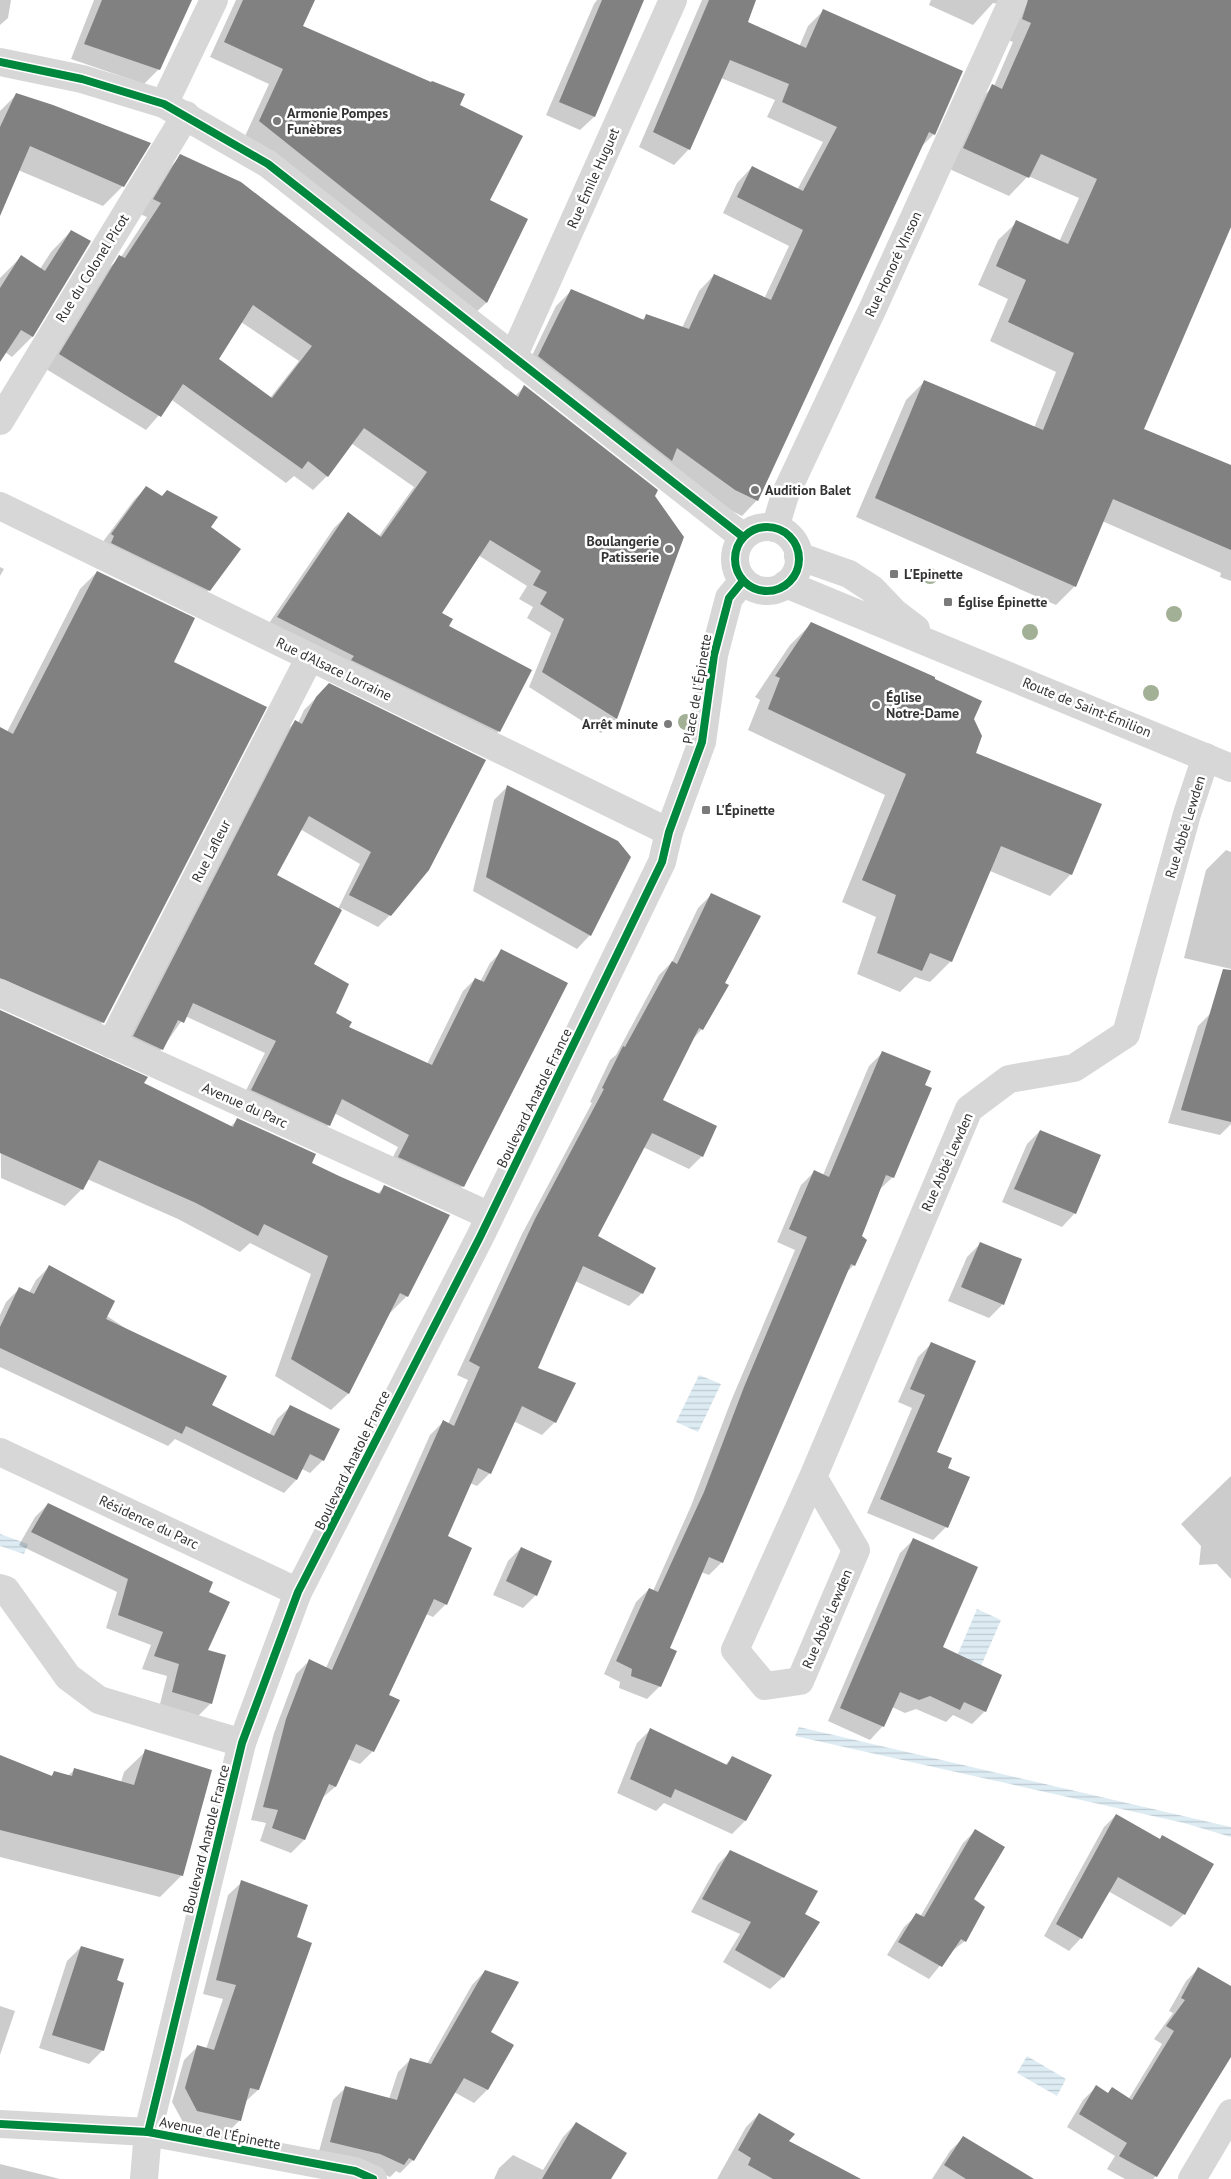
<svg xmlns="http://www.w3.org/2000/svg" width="1231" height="2179" font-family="'PT Sans',sans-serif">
<defs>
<pattern id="water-rules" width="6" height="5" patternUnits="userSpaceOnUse" patternTransform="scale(1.25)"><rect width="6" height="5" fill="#ddebf3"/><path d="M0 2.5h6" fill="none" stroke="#becad1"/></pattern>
</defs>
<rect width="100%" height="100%" fill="#fff"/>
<!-- water -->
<g fill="url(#water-rules)">
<path d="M699,1375L721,1384L698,1432L676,1422Z"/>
<path d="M0,1534L28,1544L24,1554L0,1546Z"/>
<path d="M977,1609L1001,1620L981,1666L957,1656Z"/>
<path d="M799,1727L1222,1825L1231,1827V1837L1184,1823L795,1736Z"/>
<path d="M1027,2056L1066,2079L1057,2096L1017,2073Z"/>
</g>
<!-- shadow -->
<g fill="#0003" fill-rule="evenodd">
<path d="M0,0H11L8,18L0,25Z"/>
<path d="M94,0H176L159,69L144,84L71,59Z"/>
<path d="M236,0H314L301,26L458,105L488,200L526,220L486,303L471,317L245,136L269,84L210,57Z"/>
<path d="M597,0H643L594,117L580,130L546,115L594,4Z"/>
<path d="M702,0H755L746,22L799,47L808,26L824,10L934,134L920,148L757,500L742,516L720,505L524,372L556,306L572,290L641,321L647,315L682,328L699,291L714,275L764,299L789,246L723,213L737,183L752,167L797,190L823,142L767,117L775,100L721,78L689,149L674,165L639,147Z"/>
<path d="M931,0H1231V224L1142,430L1231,466V581L1220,577L1221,573L1102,521L1075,586L1056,605L856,517L906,400L925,381L1034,428L1056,372L990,341L1008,299L978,285L998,240L1017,222L1059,242L1079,198L1028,176L1009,196L945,167L973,105L994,86L1013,42L1003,38L1000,4L993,3L973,25L929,5Z"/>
<path d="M16,95L123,186L103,206L18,170L0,194V111Z"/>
<path d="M181,156L515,396L524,387L654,496L682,537L616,719L601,733L529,687L551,633L527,618L533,607L519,599L527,586L478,555L440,614L447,626L530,670L499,731L484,746L263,632L334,528L348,514L379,536L414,487L351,443L327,476L313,490L294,476L286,483L172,400L146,430L46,369L105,271L121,257L147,217L140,214L166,171ZM241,322L299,361L270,398L217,359Z"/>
<path d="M71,231L90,241L32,337L12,357L5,352L0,360V278L21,257L40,269L51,252Z"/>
<path d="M146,488L209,527V590L197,603L99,547L134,500Z"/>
<path d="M0,567L4,569L0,576Z"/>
<path d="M97,572L172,663L103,1022L86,1039L0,1000V729L7,732L80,589Z"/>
<path d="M811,624L973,719L975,754L1071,874L1050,896L990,871L951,961L930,982L915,977L900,992L857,974L876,917L842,902L885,795L748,730L760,700L755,697L790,645Z"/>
<path d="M329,685L390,915L378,927L341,908L313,965L334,1013L348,1028L427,1064L463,991L475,979L480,982L490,963L502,951L463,1186L451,1198L387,1169L398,1147L334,1113L329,1125L317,1137L240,1102L265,1053L185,1016L162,1049L150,1061L122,1048L283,734L295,722L298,723L304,710ZM300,829L360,864L338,909L276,876Z"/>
<path d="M507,787L590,935L577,949L473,891L494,800Z"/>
<path d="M1226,850L1231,852V969L1184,958L1206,870Z"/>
<path d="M711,895L723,983L702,1029L691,1041L661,1101L702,1156L689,1169L643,1147L596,1236L642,1293L629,1306L575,1281L537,1369L555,1422L542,1435L513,1421L490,1473L477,1486L470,1483L446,1536V1604L433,1617L426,1614L387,1695L373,1751L360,1764L348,1759L335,1787L321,1799L304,1840L291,1853L260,1841L266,1823L251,1820L274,1733L296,1674L309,1661L326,1668L430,1435L443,1422L448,1424L468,1380L457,1375L522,1234L592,1103L590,1102L610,1060L616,1055L659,975L672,962L698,908Z"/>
<path d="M0,1012L230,1127L237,1120L310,1163L377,1194L385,1187L407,1296L390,1313L348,1394L331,1410L275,1376L311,1274L250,1243L240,1252L178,1219L87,1179L82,1189L65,1206L1,1178Z"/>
<path d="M1211,1013L1231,1019V1124L1220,1135L1168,1123L1198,1026Z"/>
<path d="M882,1053L893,1177L879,1190L860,1237L854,1265L845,1274L722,1562L709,1575L701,1572L669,1649L660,1686L647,1699L619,1688L620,1682L604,1674L636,1602L649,1589L653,1591L691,1506L731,1401L795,1250L777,1242L801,1185L814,1172L823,1175L869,1066Z"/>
<path d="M1040,1131L1075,1213L1062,1227L1002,1202L1027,1144Z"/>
<path d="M980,1244L1003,1304L989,1318L948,1301L967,1257Z"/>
<path d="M49,1267L107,1316L131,1332L211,1406L269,1435L277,1419L290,1407L323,1460L310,1473L302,1469L296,1480L284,1493L175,1439L168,1446L0,1367V1315L6,1302L19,1289L29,1293L36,1280Z"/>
<path d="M931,1344L936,1452L946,1469V1527L933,1540L867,1513L912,1408L898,1402L918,1357Z"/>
<path d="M1231,1476V1579L1217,1564L1199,1565L1201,1546L1181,1524Z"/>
<path d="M48,1504L207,1592L206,1651L211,1703L198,1716L160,1704L167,1676L142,1669L151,1645L106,1628L117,1592L19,1545L35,1517Z"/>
<path d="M913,1540L942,1648L985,1711L972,1724L953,1715L946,1722L916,1709L905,1713L892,1707L883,1726L870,1740L828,1721L900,1553Z"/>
<path d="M521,1548L536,1595L523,1608L493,1595L508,1561Z"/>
<path d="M650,1730L725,1765L732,1758L770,1776L745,1821L732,1834L664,1803L656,1811L617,1793L637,1743Z"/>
<path d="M146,1751L182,1875L160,1897L0,1857V1760L50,1777L55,1772L68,1776L74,1770L121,1782L124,1772Z"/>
<path d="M1116,1815L1159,1840L1212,1864L1184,1914L1171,1927L1108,1891L1081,1938L1069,1951L1044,1936L1104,1827Z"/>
<path d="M975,1831L973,1900L965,1941L951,1952L929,1979L887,1955L904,1927L917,1915L920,1917L963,1843Z"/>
<path d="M731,1851L783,1977L770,1989L723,1962L740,1934L691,1912L718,1864Z"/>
<path d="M242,1882L295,1938L310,1944L258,2090L244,2103L240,2120L226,2134L184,2124L172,2102L184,2060L197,2047L206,2049L223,1999L203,1994L228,1895Z"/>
<path d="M81,1947L103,2050L89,2064L39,2048L67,1961Z"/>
<path d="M1199,1968L1231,1988V2055L1156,2176L1153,2179H1125L1107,2169L1115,2156L1067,2127L1083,2100L1096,2087L1107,2094L1112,2089L1128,2100L1162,2044L1154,2039L1173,2013L1169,2011L1186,1981Z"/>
<path d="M485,1971L489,2033L512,2046L487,2090L474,2103L454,2092L413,2160L400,2173L396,2171L390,2177L366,2166L318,2155L333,2100L346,2087L389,2099L398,2072L411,2059L427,2064L472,1985Z"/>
<path d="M0,2006L15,2011L0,2055Z"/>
<path d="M759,2114L788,2142L815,2179H717L746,2127Z"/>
<path d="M576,2123L610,2179H494L499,2168L513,2155L543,2170L563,2137Z"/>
<path d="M963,2138L1032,2179H932L950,2151Z"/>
<path d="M0,2164L60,2179H0Z"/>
</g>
<!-- building -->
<g fill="#818181" fill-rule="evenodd">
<path d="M102,0H192L160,70L84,44Z"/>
<path d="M243,0H315L303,26L431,82L432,81L465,94L460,105L523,136L490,200L528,219L487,303L259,121L283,69L224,42Z"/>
<path d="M602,0H644L595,117L559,102Z"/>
<path d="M709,0H756L748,22L806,48L823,9L963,71L935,135L929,132L758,501L735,490L677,448L672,461L538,356L571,289L644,320L646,314L689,329L714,274L771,300L803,230L737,197L752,166L803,191L837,127L782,102L789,84L730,60L690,150L653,132Z"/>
<path d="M1028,0H1231V227L1144,429L1231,465V550L1113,499L1076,587L875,498L924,380L1043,430L1074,353L1008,322L1026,280L996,266L1016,220L1068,244L1097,179L1041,154L1029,178L963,148L992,84L1002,89L1031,23L1022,19Z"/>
<path d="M16,93L53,105L151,143L124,187L30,146L0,216V127Z"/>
<path d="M180,154L241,182L518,397L524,385L658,490L655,496L684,537L617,719L542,672L564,619L540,604L547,592L533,585L541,571L490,540L442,613L453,619L449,626L532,670L500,732L351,660L354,656L277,617L348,512L381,537L427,472L364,428L328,477L308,461L302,469L183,384L161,417L59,354L119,255L125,258L161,203L153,199ZM253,305L312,346L272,398L219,359Z"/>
<path d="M71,230L91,241L33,337L21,330L0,362V288L21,255L45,271Z"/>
<path d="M146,486L162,496L167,490L218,517L211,527L241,549L210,591L111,543L114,536L111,534Z"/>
<path d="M97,571L195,618L174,662L267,707L104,1023L0,978V727L13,734Z"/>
<path d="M811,622L935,677V679L982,701L974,719L982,736L976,753L1102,804L1072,875L1001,846L952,962L930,953L922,971L877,953L896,895L862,880L906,774L768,709L780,678L775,676Z"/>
<path d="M329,683L486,760L429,870L391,916L349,895L371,852L309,816L277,875L342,910L314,964L349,984L336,1013L352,1022L349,1027L432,1065L475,978L484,982L501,949L568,983L464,1187L398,1157L409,1135L342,1099L330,1126L251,1090L276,1041L193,1003L184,1023L178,1020L163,1050L133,1036L295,720L302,724L316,697Z"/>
<path d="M507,785L618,841L631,857L591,936L486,877Z"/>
<path d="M711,893L761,916L725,983L729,985L703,1030L699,1028L663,1100L717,1126L703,1157L652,1133L598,1236L656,1268L643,1294L583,1266L538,1368L576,1383L556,1423L522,1406L491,1474L478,1468L448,1536L472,1548L447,1605L434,1599L389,1695L400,1700L374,1752L356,1744L336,1787L329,1784L305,1840L272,1828L278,1810L263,1807L286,1719L309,1659L332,1670L443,1420L454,1426L480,1367L469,1361L535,1219L604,1089L602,1088L623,1046L625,1047L672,961L677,964Z"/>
<path d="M1223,969L1231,970V1122L1181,1110Z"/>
<path d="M0,1010L148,1077L144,1083L233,1127L237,1118L316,1154L312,1163L339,1176L380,1194L384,1185L450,1215L408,1297L400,1293L349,1394L291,1359L328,1256L264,1224L258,1236L196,1203L99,1160L83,1190L0,1153Z"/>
<path d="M882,1051L931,1071L925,1085L932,1088L894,1178L886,1175L862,1236L867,1240L855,1266L851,1264L723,1563L709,1557L670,1648L677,1651L661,1687L631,1676L632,1669L616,1661L649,1588L658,1592L704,1492L744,1387L807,1237L789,1229L814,1170L829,1177Z"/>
<path d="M1040,1130L1101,1155L1076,1214L1014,1189Z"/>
<path d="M980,1242L1022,1259L1004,1305L961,1287Z"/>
<path d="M49,1265L115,1301L106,1319L227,1376L212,1405L274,1436L290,1405L340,1429L324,1461L310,1454L297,1480L186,1426L182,1434L0,1348V1327L19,1287L34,1294Z"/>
<path d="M931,1342L976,1361L937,1452L952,1458L948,1468L970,1477L948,1528L880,1499L925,1395L910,1389Z"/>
<path d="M48,1503L213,1582L209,1592L230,1602L208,1650L226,1655L212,1704L172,1692L179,1664L154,1656L163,1632L118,1615L128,1579L31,1532Z"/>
<path d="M913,1538L978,1567L943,1647L1002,1675L986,1712L964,1702L960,1710L930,1696L919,1700L900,1692L884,1727L840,1708Z"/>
<path d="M521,1547L552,1561L537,1596L506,1581Z"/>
<path d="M650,1728L727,1765L732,1756L772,1775L746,1821L675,1789L671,1798L630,1779Z"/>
<path d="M145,1749L212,1770L183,1876L0,1830V1755L52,1776L54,1771L72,1776L74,1768L134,1785Z"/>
<path d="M1116,1814L1160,1839L1162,1835L1214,1864L1185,1915L1118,1877L1082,1939L1056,1924Z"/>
<path d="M975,1829L1005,1847L974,1899L985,1907L966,1942L961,1939L942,1967L898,1942L916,1913L924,1917Z"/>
<path d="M730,1850L818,1891L805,1914L820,1922L784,1978L735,1950L751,1922L702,1899Z"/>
<path d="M241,1880L308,1905L297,1937L312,1943L259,2090L250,2088L241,2121L197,2111L185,2088L197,2045L214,2050L236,1985L216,1980Z"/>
<path d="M81,1946L124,1959L117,1980L124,1983L104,2051L52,2035Z"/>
<path d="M1198,1967L1231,1986V2057L1157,2177L1119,2156L1127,2143L1079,2114L1096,2085L1108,2093L1112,2087L1132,2100L1174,2031L1166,2026L1185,2000L1181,1998Z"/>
<path d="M485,1970L519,1982L491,2032L514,2045L488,2090L464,2078L414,2161L409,2158L404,2165L380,2154L330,2142L345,2086L397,2100L410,2058L431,2064Z"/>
<path d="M759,2113L795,2134L789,2141L861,2179H773L748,2165L751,2158L738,2150Z"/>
<path d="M576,2122L627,2153L611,2179H542Z"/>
<path d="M963,2136L1034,2179H966L944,2165Z"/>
</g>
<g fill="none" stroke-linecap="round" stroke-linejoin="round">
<!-- minor -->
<g stroke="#d7d7d7" stroke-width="28">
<path d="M164,104L214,0"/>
<path d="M513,357L673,0"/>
<path d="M0,421L186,115"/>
<path d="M0,506L669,832"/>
<path d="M775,528L785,495L873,308L1013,0"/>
<path d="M0,993L490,1216"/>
<path d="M111,1044L310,657"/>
<path d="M0,1452L298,1592"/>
<path d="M813,1477L856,1550L800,1681L765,1686L735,1650L813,1477L969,1109L1009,1079L1074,1068L1126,1034L1187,814L1206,757"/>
<path d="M0,1588L6,1590L68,1677L99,1700L242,1743"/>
<path d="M144,2179L148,2132"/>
<path d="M1192,2179L1231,2113"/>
</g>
<!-- tertiary -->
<g stroke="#d7d7d7" stroke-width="28">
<path d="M0,62L82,79L164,104L268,164L743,537"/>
<circle cx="767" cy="559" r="32"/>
<path d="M798,556L849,574L872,589L895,613L916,629"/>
<path d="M786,584L1231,768"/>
<path d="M0,2124L148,2132L355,2171L373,2179"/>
<path d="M148,2132L242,1743L298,1592L480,1237L662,862L669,832L702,742L714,655L729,598L743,581"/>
</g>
<defs>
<g id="cycleway">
<path d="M0,62L82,79L164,104L268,164L743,537"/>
<circle cx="767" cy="559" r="32"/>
<path d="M0,2124L148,2132L355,2171L373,2179"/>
<path d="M148,2132L242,1743L298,1592L480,1237L662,862L669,832L702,742L714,655L729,598L743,581"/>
</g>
</defs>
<!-- cycleway casing -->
<use href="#cycleway" stroke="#fff" stroke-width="11"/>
<!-- cycleway -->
<use href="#cycleway" stroke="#00873e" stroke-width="8"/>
</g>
<!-- trees -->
<g fill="#a2b095">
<circle cx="930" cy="576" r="8"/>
<circle cx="1174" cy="614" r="8"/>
<circle cx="1030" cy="632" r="8"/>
<circle cx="1151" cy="693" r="8"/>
<circle cx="686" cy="722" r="8"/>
</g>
<!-- markers -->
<g fill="#7a7a7a" stroke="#fff" stroke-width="2">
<circle cx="277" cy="121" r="5"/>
<circle cx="755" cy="490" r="5"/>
<circle cx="669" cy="549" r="5"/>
<rect x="889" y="569" width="10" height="10" rx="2.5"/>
<rect x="943" y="597" width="10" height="10" rx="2.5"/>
<circle cx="876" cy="705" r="5"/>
<circle cx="668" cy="724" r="5"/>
<rect x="701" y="805" width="10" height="10" rx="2.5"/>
</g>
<g text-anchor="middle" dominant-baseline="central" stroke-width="5" stroke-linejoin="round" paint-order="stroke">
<!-- poi labels -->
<g font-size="14" font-weight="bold" fill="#333" stroke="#fff" text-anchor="start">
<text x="287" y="113">Armonie Pompes<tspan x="287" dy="16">Funèbres</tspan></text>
<text x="765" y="490">Audition Balet</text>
<text x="659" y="541" text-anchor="end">Boulangerie<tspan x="659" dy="16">Patisserie</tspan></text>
<text x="904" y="574">L'Epinette</text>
<text x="958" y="602">Église Épinette</text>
<text x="886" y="697">Église<tspan x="886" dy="16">Notre-Dame</tspan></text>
<text x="658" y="724" text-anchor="end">Arrêt minute</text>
<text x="716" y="810">L'Épinette</text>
</g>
<!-- street labels -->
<g font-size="14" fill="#333" stroke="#fff">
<text transform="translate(593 178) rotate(-66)">Rue Émile Huguet</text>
<text transform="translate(893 264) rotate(-65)">Rue Honoré VInson</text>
<text transform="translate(92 268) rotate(-58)">Rue du Colonel Picot</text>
<text transform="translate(334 669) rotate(26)">Rue d'Alsace Lorraine</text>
<text transform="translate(697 689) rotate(-80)">Place de l'Épinette</text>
<text transform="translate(1087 707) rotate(22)">Route de Saint-Émilion</text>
<text transform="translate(1185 827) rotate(-73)">Rue Abbé Lewden</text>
<text transform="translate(211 851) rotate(-63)">Rue Lafleur</text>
<text transform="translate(534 1098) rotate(-64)">Boulevard Anatole France</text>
<text transform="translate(245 1105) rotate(24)">Avenue du Parc</text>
<text transform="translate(947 1162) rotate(-66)">Rue Abbé Lewden</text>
<text transform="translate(352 1460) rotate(-64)">Boulevard Anatole France</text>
<text transform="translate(149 1522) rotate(25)">Résidence du Parc</text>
<text transform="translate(827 1619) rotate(-67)">Rue Abbé Lewden</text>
<text transform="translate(206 1839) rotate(-76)">Boulevard Anatole France</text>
<text transform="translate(220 2133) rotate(11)">Avenue de l'Épinette</text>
</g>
</g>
</svg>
